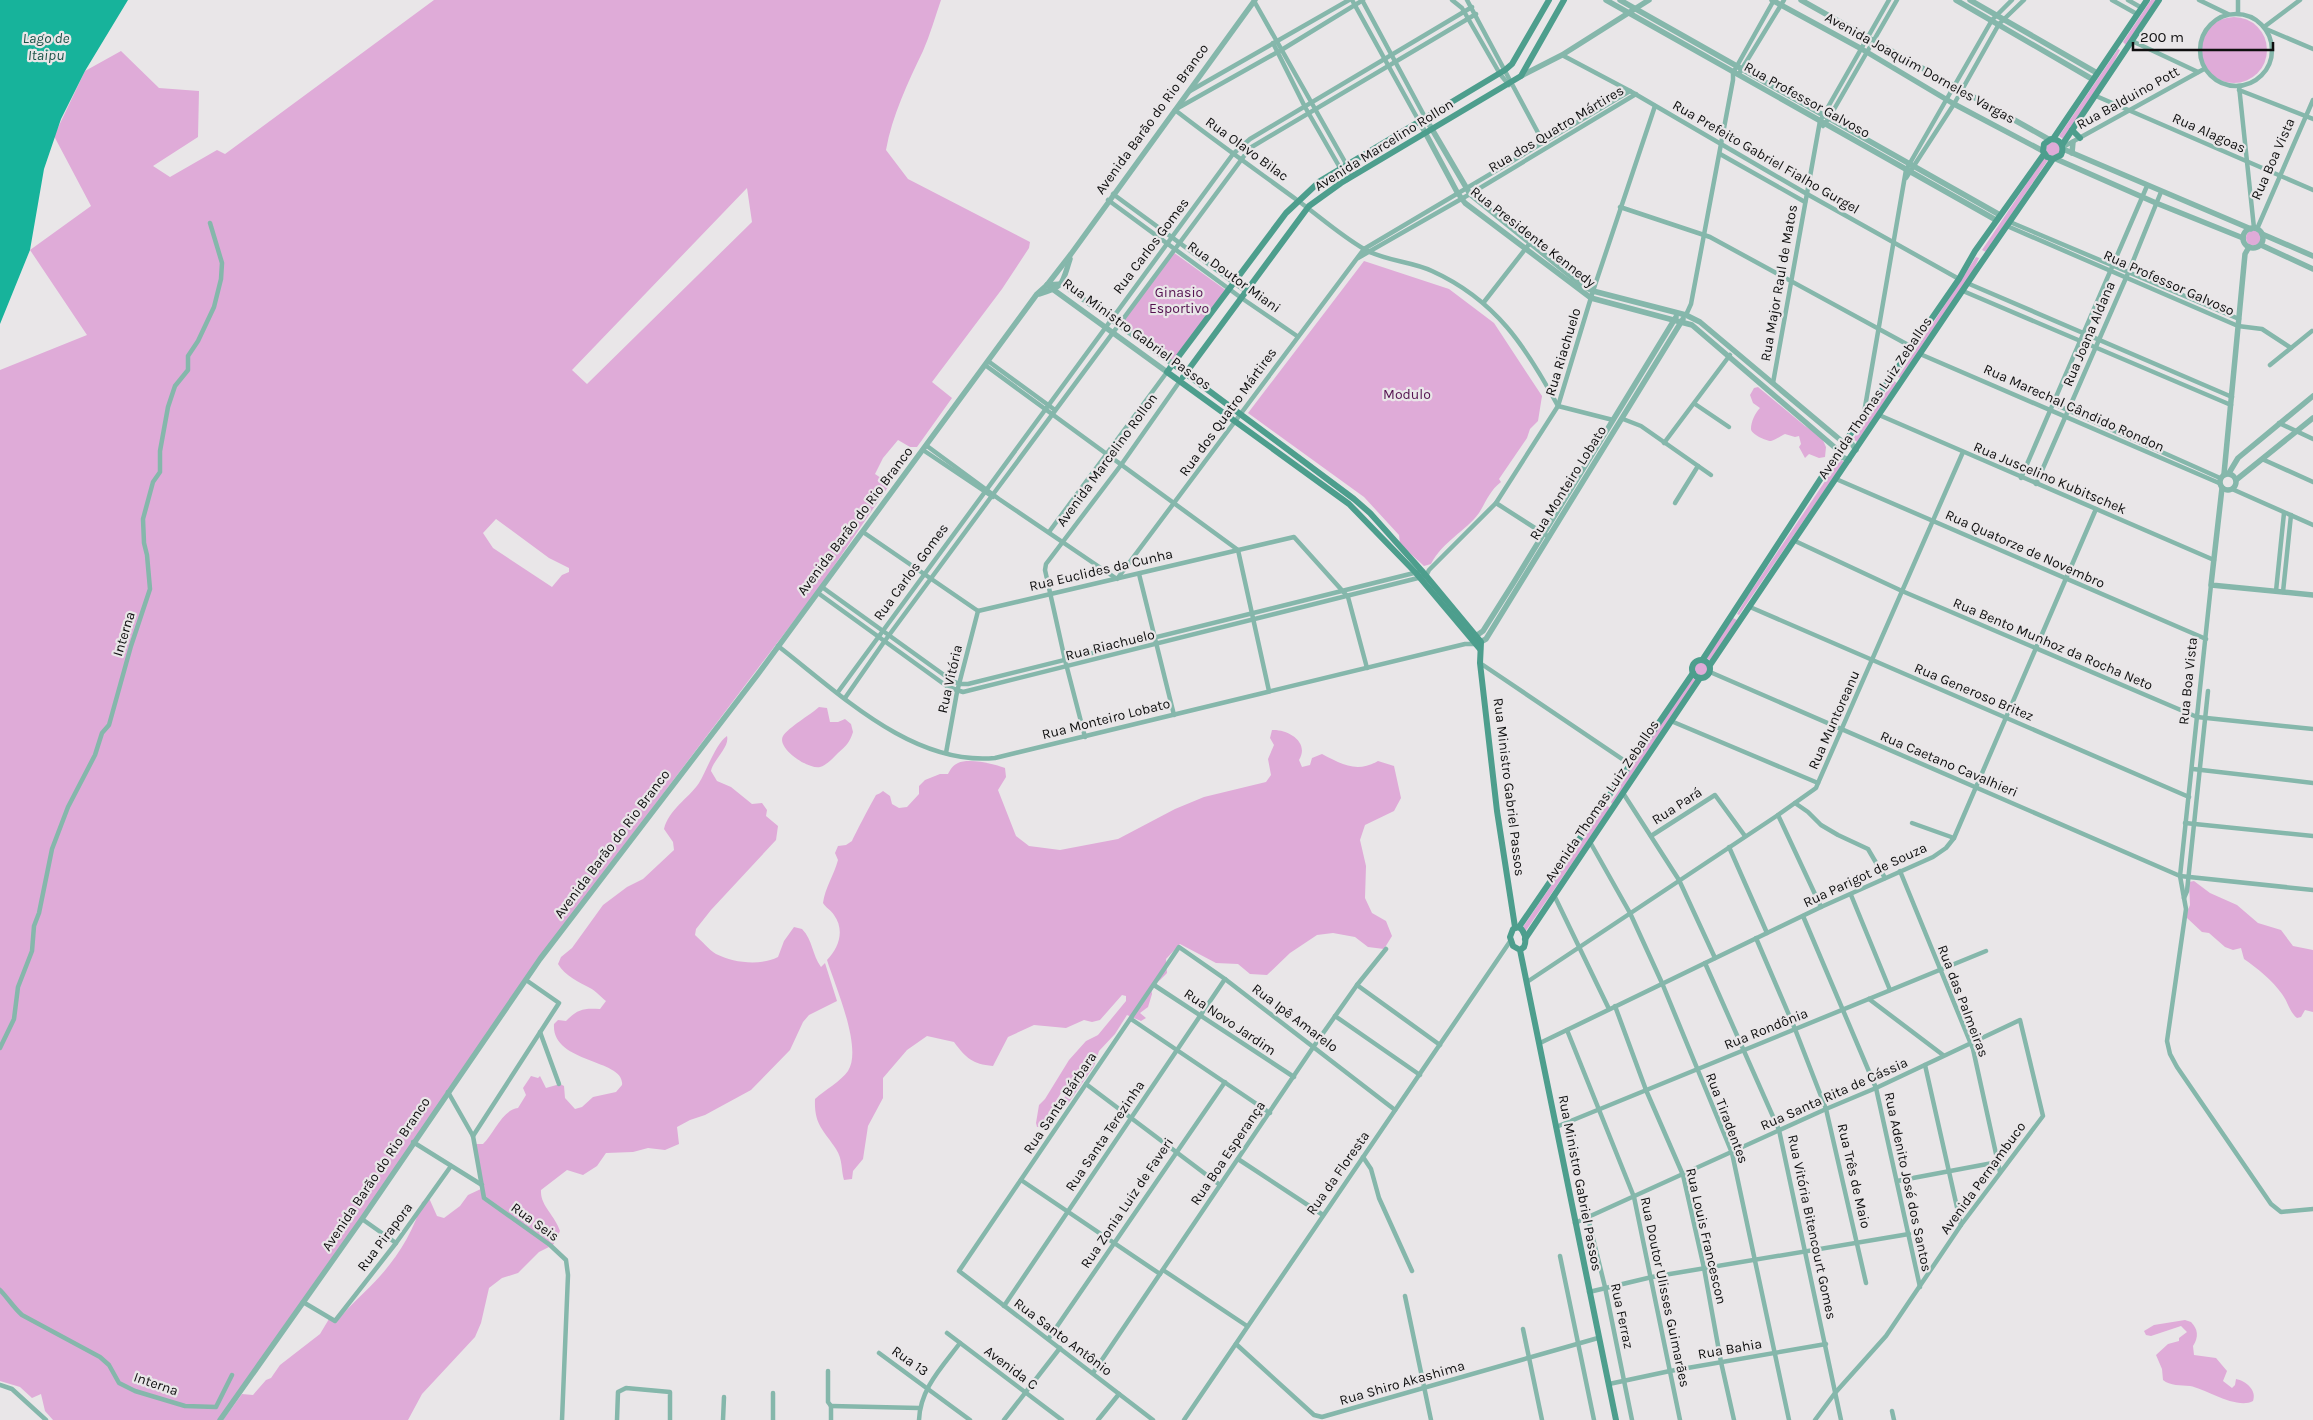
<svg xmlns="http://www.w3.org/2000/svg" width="2313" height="1420" font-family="Karla,sans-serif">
<rect width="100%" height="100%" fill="#e9e6e8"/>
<!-- green -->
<g fill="#dfabd8" fill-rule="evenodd">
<path d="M434,0H941C935,17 930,35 923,51C908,82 892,116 886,150L908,179L1030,242L1029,248L1002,289L932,382L952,398L917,447H910L898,440L883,458L875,474L890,484L821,585L538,959L361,1218L218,1420H53L45,1411L41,1394L32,1398L20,1387L0,1381V370L87,335L30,250L91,206L54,136L85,71L121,51L159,88L199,91L198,137L153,166L170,177L217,150L225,154ZM747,188L752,222L587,384L572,370ZM496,519L549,558L569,568V572L562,575L552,587L493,548L483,533Z"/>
<path d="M2151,0H2156L2126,45L2123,42Z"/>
<circle cx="2234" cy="50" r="33"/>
<path d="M2118,49L2120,50L2112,66L2063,139L2059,136Z"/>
<circle cx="2053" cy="149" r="7"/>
<path d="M2044,158L2048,160L1986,252L1982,250Z"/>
<circle cx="2254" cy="238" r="8"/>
<path d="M1173,252L1227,291L1172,361L1121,325Z"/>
<path d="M1976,257L1979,258L1972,273L1901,378L1898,377Z"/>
<path d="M1364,261L1449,289L1494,323L1542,396L1538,421L1530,429L1527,438L1499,479L1501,482C1490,490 1486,502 1479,513C1466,531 1442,542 1431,564L1424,566L1400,544L1399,535L1364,497L1248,413Z"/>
<path d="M1894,381L1897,383L1857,442L1853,439Z"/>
<path d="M1758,387L1805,426L1821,436L1826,447L1825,457L1819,458L1809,454L1805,458L1799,447L1801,444L1799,436L1795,437L1785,434C1781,436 1775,440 1771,441C1766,441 1751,434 1751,429C1751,422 1755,413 1760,408L1753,403L1750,395L1754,388Z"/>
<path d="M1840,459L1844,462L1739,615L1737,614L1747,597Z"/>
<path d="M1733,618L1737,620L1710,660L1706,658Z"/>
<circle cx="1701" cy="669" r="7"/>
<path d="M1692,678L1696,680L1612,804L1611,802L1621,787L1620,784Z"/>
<path d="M819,707L827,708L830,722H838L845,719L851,724L853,732C850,742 846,746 838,753C833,758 827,765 820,767C809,770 776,748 783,736C789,727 810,715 819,707Z"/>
<path d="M1272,730C1288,729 1310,742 1299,760L1302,767L1310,765L1312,758L1322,754C1343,765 1357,773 1378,761L1394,766L1401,798L1394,811L1365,825L1360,840L1366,866L1365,898L1372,913L1386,921L1392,936L1384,949L1368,947L1355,937L1333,933L1317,935L1290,953L1267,975L1250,974L1238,964L1216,963L1180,944L1166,959L1167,973L1160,980L1151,986L1152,994L1148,1007L1140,1013L1146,1018L1141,1021L1127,1015L1115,1034L1099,1051L1094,1066L1067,1105L1060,1108L1068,1089L1065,1086L1041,1127H1037L1036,1123L1039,1105L1045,1099L1069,1060L1086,1041L1098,1035L1126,1001V996L1122,995L1100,1020L1092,1022L1084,1020L1066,1028L1034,1025L1008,1037L993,1066C972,1064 966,1058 954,1042L927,1036L907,1050L883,1078V1098L868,1126L863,1159L853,1171L852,1179L844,1180C841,1170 843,1160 836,1149C823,1129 814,1125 815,1099C825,1090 841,1081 848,1071C863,1048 835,986 827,960C839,948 845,930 834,915C831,910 826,908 823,903C825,888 834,875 838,860L835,853L838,846L846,845L852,841C854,836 874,798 876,795C878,794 881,793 883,791L890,796L892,804L899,808L907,807L919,794V786L925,780L940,774H948C950,770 953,765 958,763C969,758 995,764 1005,768L1006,777L998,790L1016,836L1029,846L1060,850L1118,839L1175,809L1204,797L1266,782L1271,775L1268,759L1274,745L1270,738Z"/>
<path d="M727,736C730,747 713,760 711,771L717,781L731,787L752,804L762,803L767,810L766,816L778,826L776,840L711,910L696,929L695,935C702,941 709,950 716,954C734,963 760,966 778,957L784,941L794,927L802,929C813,940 812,955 821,967L825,963L837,1001L809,1015L803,1022L790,1050L751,1090L705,1115L690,1120L677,1127L679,1144L665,1150L648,1148L633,1152L606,1153L597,1166L583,1175L567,1170L541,1190C540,1206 555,1215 560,1231L553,1245L539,1252L518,1273L502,1278L489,1288L481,1323L475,1337L422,1394L408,1420H223L242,1394L253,1395L266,1380L271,1378L280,1365L320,1334L329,1319L336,1323C349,1305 366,1292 381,1275C399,1255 415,1228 422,1202L429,1198L437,1216L444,1218L460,1206L468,1195L483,1188L475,1144H483C494,1134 502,1110 518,1108L526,1095L523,1088L531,1076L538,1078L540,1076L546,1088L560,1084L564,1086L565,1098L575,1109L582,1107L593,1097L616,1092L622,1085C626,1059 551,1064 554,1024L558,1020L566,1021C578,1009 583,1008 600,1009L606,1001C601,997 596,991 590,988C579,982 565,976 558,964L561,957L572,948L603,905L627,887L643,879L674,850L673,842L664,829C669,809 688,799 699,783C706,772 716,743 727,736Z"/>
<path d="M1606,805L1610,808L1525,932L1523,927Z"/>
<path d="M2194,881L2210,893L2237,905L2258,923L2281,930L2293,946L2313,950V1012L2305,1010L2301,1017L2297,1018C2289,1011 2288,1002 2282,994C2273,981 2257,968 2244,959L2241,948L2233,950L2225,947L2209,933L2202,932L2187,918L2186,915L2190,905L2189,882Z"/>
<path d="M2185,1320L2191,1322C2198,1329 2199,1337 2193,1346L2194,1355L2216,1358L2227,1371L2223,1381L2232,1388L2235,1385L2236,1379C2246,1381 2257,1390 2253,1401C2237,1410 2206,1389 2190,1386C2181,1385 2170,1386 2163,1380L2162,1369L2156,1355L2168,1344L2179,1341V1338L2187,1332L2181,1326L2151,1336L2146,1335L2144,1331L2154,1325Z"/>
</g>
<!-- water -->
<path fill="#17b39b" d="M0,0H128L85,71L61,119L44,169L30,250L0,324Z"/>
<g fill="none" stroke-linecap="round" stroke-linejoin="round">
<!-- minor -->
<g stroke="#85b7ab" stroke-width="4.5">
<path d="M1352,0L1420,123"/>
<path d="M1362,0L1426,119"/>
<path d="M1452,0L1462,8L1500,74L1509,85"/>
<path d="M1467,0L1543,142"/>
<path d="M2112,0L2137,14"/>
<path d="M2128,0L2142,8"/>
<path d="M2199,0L2228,14"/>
<path d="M1254,1L1353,176"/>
<path d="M2238,13V0"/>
<circle cx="2236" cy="50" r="36"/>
<path d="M2264,27L2300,0"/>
<path d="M2266,29L2313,49"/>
<path d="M2132,41L2198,72"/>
<path d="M1273,43L1305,107L1347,180"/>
<path d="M1562,55L1630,91L1807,194L1959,279"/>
<path d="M1740,72L1784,0"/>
<path d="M2239,86L2254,228"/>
<path d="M2239,90L2313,119"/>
<path d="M1190,91L1349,0"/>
<path d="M2096,96L2313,190"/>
<path d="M1178,108L1283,49L1363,0"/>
<path d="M1175,110C1215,141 1256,170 1297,200C1319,216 1340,235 1364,249C1384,261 1411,261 1432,271C1496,300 1526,347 1558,406L1613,420"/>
<path d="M1823,126L1829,118L1897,0"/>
<path d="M2063,147L2204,69"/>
<path d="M1720,154L1805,202"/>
<path d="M1906,178L1954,104L1999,24L2024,0"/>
<path d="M1113,194L1245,291"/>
<path d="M1108,200L1240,297L1297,336"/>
<path d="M1620,207L1710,237L1912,347"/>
<path d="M2010,222L2239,319"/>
<path d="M2007,226L2238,326L2262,329L2291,348"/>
<path d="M2257,229L2313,100"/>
<path d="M1358,258L1470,194L1636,94"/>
<path d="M1967,283L2232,397"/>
<path d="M1963,291L2231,405"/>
<path d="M1484,302L1530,243"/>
<path d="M1686,315L1691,304L1733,80V73L1774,0"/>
<path d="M1920,354L2219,483"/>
<path d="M988,361L1055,410"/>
<path d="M985,365L1238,550L1269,691"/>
<path d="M2270,365L2312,331"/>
<path d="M1773,383L1820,121L1889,0"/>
<path d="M1695,404L1729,427"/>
<path d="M2054,404L2220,478"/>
<path d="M1864,413L1906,170L1992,20L2012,0"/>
<path d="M1879,415L2214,560"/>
<path d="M1623,419L1641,426L1711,475"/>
<path d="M2279,423L2313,439"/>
<path d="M1664,443L1730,355"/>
<path d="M927,446L999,499L1117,579L1364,249L1630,91"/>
<path d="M923,450L993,497"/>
<path d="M2262,459L2313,482"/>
<path d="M2021,478L2147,186"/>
<path d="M1836,479L2206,639"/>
<path d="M2036,484L2129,271L2161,192"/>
<path d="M2232,489L2313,525"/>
<path d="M1496,503L1549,537"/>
<path d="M1675,503L1698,466"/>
<path d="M863,532L978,611L1294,537L1348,597L1367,668"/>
<path d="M1049,532L1167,372"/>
<path d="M1795,541L1902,591L2197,717L2313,729"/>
<path d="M1139,574L1174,715"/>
<path d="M2211,585L2180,876L2186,909L2167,1041L2170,1054L2177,1067L2271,1204L2281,1212L2313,1209"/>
<path d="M822,587L951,680L959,684H968L1418,572"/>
<path d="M2276,591L2284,513"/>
<path d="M2283,592L2291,515"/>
<path d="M818,593L948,687L963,692L1426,576L1429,570L1496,503L1558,406L1593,291L1655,106"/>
<path d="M1750,607L2189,797"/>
<path d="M778,646C839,693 912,766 995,758L1465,644H1475"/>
<path d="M1480,663L1631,765"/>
<path d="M1710,672L2180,876L2313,890"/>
<path d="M838,692L1233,154L1250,139L1472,7"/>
<path d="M845,698L884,642L994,493L1250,148L1476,14"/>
<path d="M1671,721L1818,783"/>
<path d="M1085,737L1065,660L1045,570L1046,564L1121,465L1180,381"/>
<path d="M946,753L957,692L978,611"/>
<path d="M2193,769L2313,783"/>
<path d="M1623,793L1679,880L1715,958"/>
<path d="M1795,803L1808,812L1821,825L1838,835L1868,849L1885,878"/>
<path d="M1778,815L1821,907"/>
<path d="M1912,823L1954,838"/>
<path d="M2185,823L2313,836"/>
<path d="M1651,836L1715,795L1745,836"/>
<path d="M1590,842L1630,913L1662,983L1732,1153L1789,1420"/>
<path d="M1729,847L1767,933"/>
<path d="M1900,871L1973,1049L2000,1172"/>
<path d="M1554,895L1609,1009"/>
<path d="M1851,895L1890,990"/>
<path d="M2184,898L2187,891L2208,691"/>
<path d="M1803,916L1876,1088L1920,1287"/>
<path d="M1756,938L1795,1029L1826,1109L1866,1283"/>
<path d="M1705,963L1779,1130L1841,1420"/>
<path d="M1527,982L1778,815L1816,788L1818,783L1963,452"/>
<path d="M1154,985L1294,1077"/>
<path d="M1357,985L1440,1045"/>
<path d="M1869,999L1943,1055"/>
<path d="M1615,1006L1646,1090L1683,1175L1704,1268L1721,1362L1734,1420"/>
<path d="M1335,1016L1420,1075"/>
<path d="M1131,1019L1270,1113"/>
<path d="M1567,1030L1634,1197L1680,1420"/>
<path d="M540,1032L559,1084"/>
<path d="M1540,1043L1821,907L1933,857L1946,848L1954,838L2096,509"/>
<path d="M0,1048L14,1019L18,987L32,951L34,926L39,913L52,849L68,807L95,755L102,733L109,725L131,646L150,589L147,555L144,543L143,519L153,482L160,472V451L168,407L175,386L188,370V356L198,341L214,307L221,279L222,263L210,223"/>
<path d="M1925,1065L1961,1225"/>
<path d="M1086,1084L1220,1185"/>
<path d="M448,1092L473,1136L484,1198L550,1245L566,1260L568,1275L562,1420"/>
<path d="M1556,1127L1986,951"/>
<path d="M473,1136L559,1003L526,980"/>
<path d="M413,1142L482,1185"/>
<path d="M1363,1157L1371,1169L1379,1198L1412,1271"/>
<path d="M1238,1159L1323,1215"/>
<path d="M1021,1180L1160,1274"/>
<path d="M1897,1181L1998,1162"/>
<path d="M1588,1218L1605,1287L1632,1420"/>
<path d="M362,1219L396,1243"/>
<path d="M1575,1223L1826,1109L1876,1088L2020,1020L2043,1116L1961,1225L1886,1336L1835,1393L1815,1420"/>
<path d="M1560,1256L1594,1420"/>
<path d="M1163,1270L1247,1326"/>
<path d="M0,1290C8,1298 13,1307 22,1315L100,1357L109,1365L119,1383L135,1391L185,1406L216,1407L232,1375"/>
<path d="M1589,1292L1652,1277L1909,1234"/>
<path d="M1405,1296L1431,1420"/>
<path d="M303,1302L335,1321L396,1243L451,1166"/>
<path d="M1004,1306L1225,979"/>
<path d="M1523,1329L1542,1420"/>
<path d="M947,1333L1062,1420"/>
<path d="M1049,1338L1225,1082"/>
<path d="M1236,1344L1314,1415L1322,1417L1598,1338"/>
<path d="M879,1353L970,1420"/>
<path d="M828,1371V1402L831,1406"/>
<path d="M1093,1373L1314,1046L1357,985L1386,949"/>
<path d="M1609,1384L1670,1371L1826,1344"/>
<path d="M0,1385L12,1389L46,1420"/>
<path d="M773,1393V1420"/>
<path d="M831,1406L919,1408"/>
<path d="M1892,1411L1894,1420"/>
<path d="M617,1420L618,1392L626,1388L670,1392V1420"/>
<path d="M723,1420L724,1397"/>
<path d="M831,1420V1406"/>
<path d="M919,1420C920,1389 942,1367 960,1343"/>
<path d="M1004,1420L1060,1348"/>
<path d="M1098,1420L1119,1394"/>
<path d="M1153,1420L959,1271L1179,947L1225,979L1395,1110"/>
<path d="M1184,1420L1511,940"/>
</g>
<!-- tertiary -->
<g stroke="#85b7ab" stroke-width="5.5">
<path d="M1606,0L1996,220"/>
<path d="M1620,0L2000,215"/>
<path d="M1772,0L1860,48L1954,104L2043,151"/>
<path d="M1801,0L2050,140"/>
<path d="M1956,0L2092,79"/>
<path d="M1970,0L2097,73"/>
<path d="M1521,76L1562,55L1649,0"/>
<path d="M1426,119L1470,194L1583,286L1593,291L1686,315L1700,322L1844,443L1852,444L1856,450"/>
<path d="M1420,123L1457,192L1465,203L1591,298L1692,325L1839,451L1842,457L1849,460"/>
<path d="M2063,149L2251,229"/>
<path d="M2072,153L2073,142"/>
<path d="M2056,159L2156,203L2243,238"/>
<circle cx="2253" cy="238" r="10"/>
<path d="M2262,234L2313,256"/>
<path d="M2261,245L2313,269"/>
<path d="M1047,285L1062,284L1173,364"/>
<path d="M1047,285L1167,372"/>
<path d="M1039,294C1065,287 1062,283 1070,259"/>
<path d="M2229,473L2238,458L2313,396"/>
<circle cx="2228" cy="482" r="8"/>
<path d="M2224,474L2245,254L2249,247"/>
<path d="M2236,480L2313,418"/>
<path d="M2222,488L2211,585L2313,595"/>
<path d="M1473,638L1483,631L1514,582L1676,317"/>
<path d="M1477,644L1486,639L1683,319"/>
<path d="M220,1420L362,1219L540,959L758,674L1037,294L1047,285L1071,254L1255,0"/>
</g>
<!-- secondary -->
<g stroke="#4d9e8d" stroke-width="6">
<path d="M2072,130L2080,138"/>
<path d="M2053,139L2147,0"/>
<path d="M2062,145L2159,0"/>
<path d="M1173,364L1354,499L1370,513L1422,571L1481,642L1480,663L1497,811L1515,927"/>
<path d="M1183,377L1309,206L1341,183L1521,76L1564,0"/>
<path d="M1480,649L1416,573L1349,504L1167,372L1286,213L1320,181L1505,70L1512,64L1549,0"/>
<path d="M1703,659L1844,443L1892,376L1959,279L1975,251L2044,154"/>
<circle cx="1701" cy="669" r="9"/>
<path d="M1710,665L1977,269L2053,159L2061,155C2065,146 2060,139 2051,139L2044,144L2043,151L2047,157L2053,159"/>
<path d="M1519,927L1693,673"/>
<path d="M1525,939L1700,678"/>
<path d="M1520,950L1524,947C1527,940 1525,931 1519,927L1513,929L1510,937L1513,946L1520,950L1616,1420"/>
</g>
</g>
<g text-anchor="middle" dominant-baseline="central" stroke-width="4.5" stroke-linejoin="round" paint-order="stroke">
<!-- street labels -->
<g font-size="14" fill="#0f0f0f" stroke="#e9e6e8">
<text transform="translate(1920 68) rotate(29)">Avenida Joaquim Dorneles Vargas</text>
<text transform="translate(2128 98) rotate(-29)">Rua Balduino Pott</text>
<text transform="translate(1807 100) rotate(29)">Rua Professor Galvoso</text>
<text transform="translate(1152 119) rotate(-54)">Avenida Barão do Rio Branco</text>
<text transform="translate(1556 129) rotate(-31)">Rua dos Quatro Mártires</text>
<text transform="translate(2209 133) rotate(24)">Rua Alagoas</text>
<text transform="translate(1384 145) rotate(-32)">Avenida Marcelino Rollon</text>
<text transform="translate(1247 149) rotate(36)">Rua Olavo Bilac</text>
<text transform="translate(1766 157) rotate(30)">Rua Prefeito Gabriel Fialho Gurgel</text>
<text transform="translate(2273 159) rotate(-66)">Rua Boa Vista</text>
<text transform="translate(1533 237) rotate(38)">Rua Presidente Kennedy</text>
<text transform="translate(1151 246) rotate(-53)">Rua Carlos Gomes</text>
<text transform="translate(1234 277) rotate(36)">Rua Doutor Miani</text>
<text transform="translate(1779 283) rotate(-80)">Rua Major Raul de Matos</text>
<text transform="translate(2169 283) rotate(24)">Rua Professor Galvoso</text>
<text transform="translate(1137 334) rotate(36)">Rua Ministro Gabriel Passos</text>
<text transform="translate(2089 334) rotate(-67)">Rua Joana Aldana</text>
<text transform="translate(1563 352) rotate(-73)">Rua Riachuelo</text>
<text transform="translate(1875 398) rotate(-56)">Avenida Thomas Luiz Zeballos</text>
<text transform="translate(2074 408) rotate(24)">Rua Marechal Cândido Rondon</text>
<text transform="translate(1228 412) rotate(-54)">Rua dos Quatro Mártires</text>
<text transform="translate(1107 460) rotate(-54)">Avenida Marcelino Rollon</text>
<text transform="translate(2050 478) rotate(23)">Rua Juscelino Kubitschek</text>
<text transform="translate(1568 483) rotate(-58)">Rua Monteiro Lobato</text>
<text transform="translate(855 521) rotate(-53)">Avenida Barão do Rio Branco</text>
<text transform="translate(2025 549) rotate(24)">Rua Quatorze de Novembro</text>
<text transform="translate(1101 570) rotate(-13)">Rua Euclides da Cunha</text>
<text transform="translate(911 572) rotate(-54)">Rua Carlos Gomes</text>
<text transform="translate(124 634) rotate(-73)">Interna</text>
<text transform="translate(2053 644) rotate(23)">Rua Bento Munhoz da Rocha Neto</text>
<text transform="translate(1110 645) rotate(-14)">Rua Riachuelo</text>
<text transform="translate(950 679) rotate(-77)">Rua Vitória</text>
<text transform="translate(2188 681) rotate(-84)">Rua Boa Vista</text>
<text transform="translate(1974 692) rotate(23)">Rua Generoso Britez</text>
<text transform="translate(1106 719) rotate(-14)">Rua Monteiro Lobato</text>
<text transform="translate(1834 720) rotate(-66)">Rua Muntoreanu</text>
<text transform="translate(1949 764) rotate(23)">Rua Caetano Cavalhieri</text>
<text transform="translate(1509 787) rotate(83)">Rua Ministro Gabriel Passos</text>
<text transform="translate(1602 801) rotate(-56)">Avenida Thomas Luiz Zeballos</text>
<text transform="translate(1677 806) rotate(-33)">Rua Pará</text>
<text transform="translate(612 844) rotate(-53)">Avenida Barão do Rio Branco</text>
<text transform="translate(1865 875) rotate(-25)">Rua Parigot de Souza</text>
<text transform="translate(1963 1001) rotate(69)">Rua das Palmeiras</text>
<text transform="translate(1295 1018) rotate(37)">Rua Ipê Amarelo</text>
<text transform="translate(1230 1022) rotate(34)">Rua Novo Jardim</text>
<text transform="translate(1766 1029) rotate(-22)">Rua Rondônia</text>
<text transform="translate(1834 1094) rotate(-24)">Rua Santa Rita de Cássia</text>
<text transform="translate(1060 1103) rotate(-56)">Rua Santa Bárbara</text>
<text transform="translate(1727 1118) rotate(69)">Rua Tiradentes</text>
<text transform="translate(1105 1136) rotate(-56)">Rua Santa Terezinha</text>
<text transform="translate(1228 1153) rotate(-56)">Rua Boa Esperança</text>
<text transform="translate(1338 1173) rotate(-55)">Rua da Floresta</text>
<text transform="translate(376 1174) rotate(-56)">Avenida Barão do Rio Branco</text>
<text transform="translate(1854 1176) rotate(77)">Rua Três de Maio</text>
<text transform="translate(1983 1178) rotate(-54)">Avenida Pernambuco</text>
<text transform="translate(1908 1182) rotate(78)">Rua Adenito José dos Santos</text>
<text transform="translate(1580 1183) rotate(79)">Rua Ministro Gabriel Passos</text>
<text transform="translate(1127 1203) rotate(-56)">Rua Zonia Luiz de Faveri</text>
<text transform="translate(535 1222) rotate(36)">Rua Seis</text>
<text transform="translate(1812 1227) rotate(78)">Rua Vitória Bitencourt Gomes</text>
<text transform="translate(1706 1236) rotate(77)">Rua Louis Francescon</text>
<text transform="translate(385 1237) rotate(-53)">Rua Pirapora</text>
<text transform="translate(1665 1292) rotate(78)">Rua Doutor Ulisses Guimarães</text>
<text transform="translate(1622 1316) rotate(78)">Rua Ferraz</text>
<text transform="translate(1063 1337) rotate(37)">Rua Santo Antônio</text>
<text transform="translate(1730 1349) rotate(-10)">Rua Bahia</text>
<text transform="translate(910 1361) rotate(35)">Rua 13</text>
<text transform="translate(1011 1368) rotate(37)">Avenida C</text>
<text transform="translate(1402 1383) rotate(-16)">Rua Shiro Akashima</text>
<text transform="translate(156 1384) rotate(19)">Interna</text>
</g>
<!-- park labels -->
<g font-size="14" fill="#541250" stroke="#e9e6e8">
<text x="1179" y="292">Ginasio<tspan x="1179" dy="16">Esportivo</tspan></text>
<text x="1407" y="394">Modulo</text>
</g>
<!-- water labels -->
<g font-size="15" font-style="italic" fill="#1c5449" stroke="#e9e6e8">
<text x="46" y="38">Lago de<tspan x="46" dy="17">Itaipu</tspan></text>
</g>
</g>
<!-- scale -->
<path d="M2133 42v8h140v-8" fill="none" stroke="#0f0f0f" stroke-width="2.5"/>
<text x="2140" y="42" font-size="15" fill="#0f0f0f" stroke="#e9e6e8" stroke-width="4" paint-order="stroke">200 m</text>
</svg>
